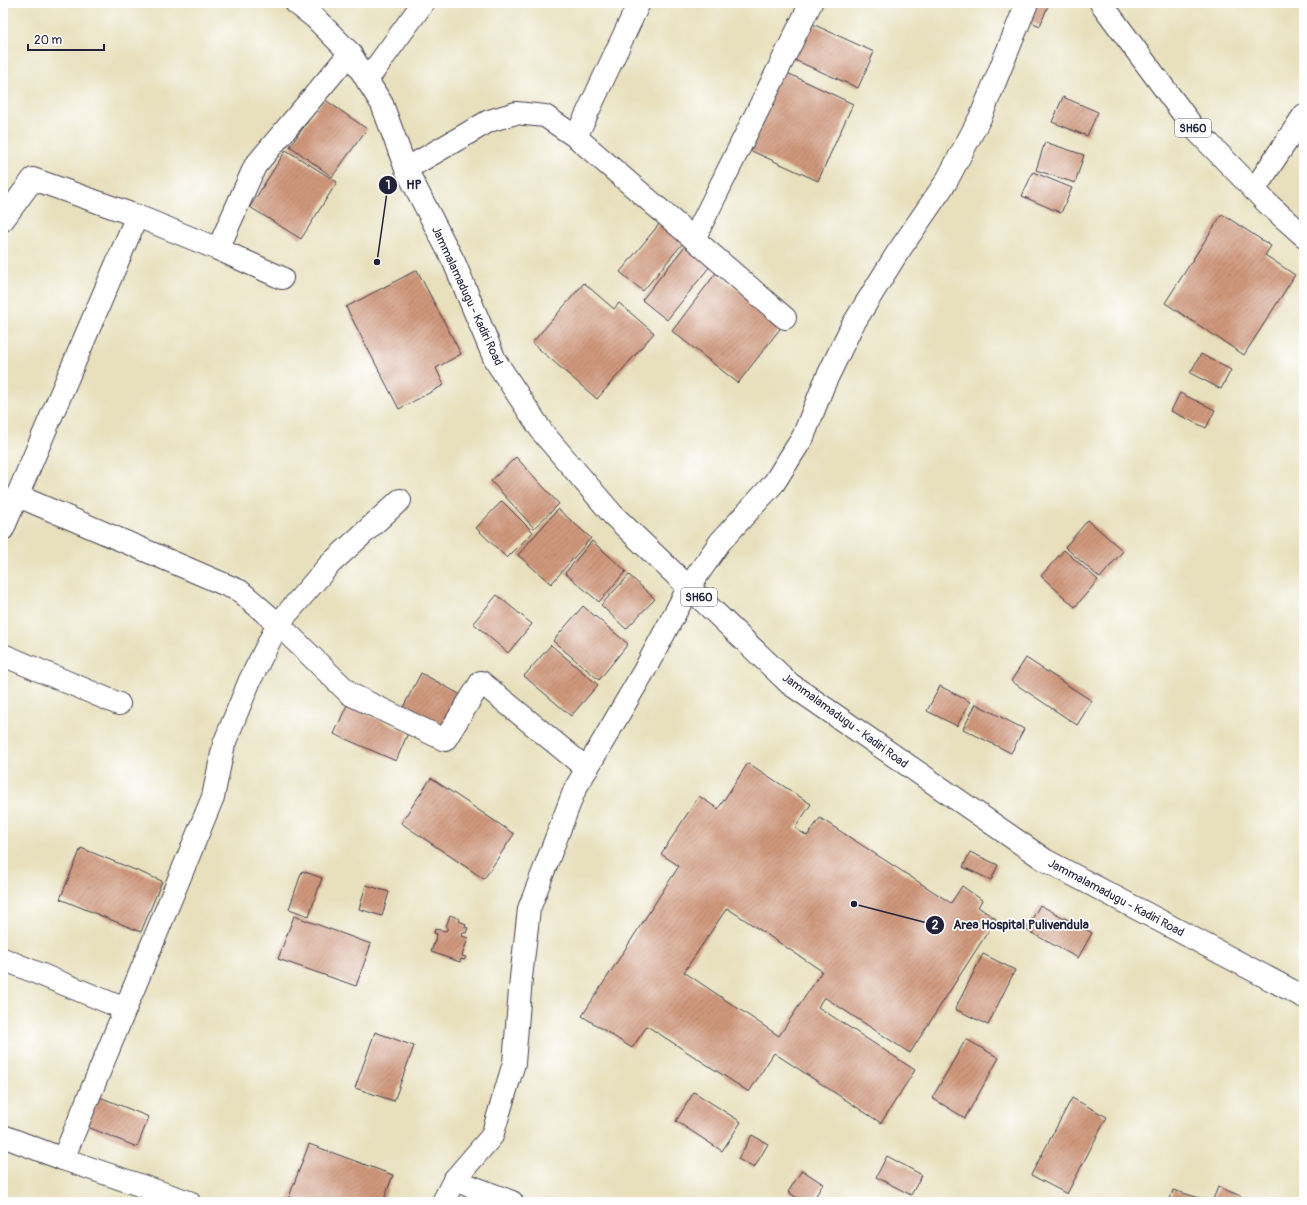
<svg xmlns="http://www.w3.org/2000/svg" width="1307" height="1205" font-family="Pangolin,sans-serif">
<defs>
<pattern id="building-hatch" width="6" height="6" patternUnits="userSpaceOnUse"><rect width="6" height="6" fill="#d0987c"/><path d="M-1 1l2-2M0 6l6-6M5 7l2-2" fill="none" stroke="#a87c67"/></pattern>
</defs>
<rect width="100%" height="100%" fill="#fff"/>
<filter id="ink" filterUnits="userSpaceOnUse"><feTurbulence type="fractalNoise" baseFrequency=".025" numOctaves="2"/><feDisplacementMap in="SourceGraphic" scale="8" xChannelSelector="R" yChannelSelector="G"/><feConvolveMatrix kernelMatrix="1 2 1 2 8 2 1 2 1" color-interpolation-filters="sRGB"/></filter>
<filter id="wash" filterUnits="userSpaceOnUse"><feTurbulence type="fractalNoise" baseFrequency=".012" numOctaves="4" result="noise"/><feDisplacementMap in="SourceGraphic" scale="16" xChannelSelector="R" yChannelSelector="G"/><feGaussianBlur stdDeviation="0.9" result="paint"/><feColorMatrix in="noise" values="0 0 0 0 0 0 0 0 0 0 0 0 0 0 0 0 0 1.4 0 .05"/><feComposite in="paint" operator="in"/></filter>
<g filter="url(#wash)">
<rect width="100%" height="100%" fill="#e8e0bd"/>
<g id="blocks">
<!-- building -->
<g fill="url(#building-hatch)" fill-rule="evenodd">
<path d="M1025,3H1049L1040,26L1020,17Z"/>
<path d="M806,21L874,52L858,88L790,58Z"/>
<path d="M781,70L853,104L818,181L745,148Z"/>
<path d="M1063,97L1098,112L1087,136L1052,122Z"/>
<path d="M324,99L367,129L332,177L290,146Z"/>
<path d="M1045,142L1084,155L1075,183L1036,170Z"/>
<path d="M286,150L337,182L301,239L250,207Z"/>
<path d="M1033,172L1072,188L1061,213L1022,196Z"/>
<path d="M1222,214L1271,246L1265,255L1295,275L1244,355L1165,303Z"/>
<path d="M660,223L683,243L643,291L620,272Z"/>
<path d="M689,241L714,261L667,320L642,300Z"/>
<path d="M417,270L461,354L436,368L444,385L399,409L346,307Z"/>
<path d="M716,273L783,325L738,383L672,331Z"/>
<path d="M584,283L614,309L619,303L654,333L597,399L532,343Z"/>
<path d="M1201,354L1231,370L1221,389L1190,373Z"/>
<path d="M1180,393L1215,410L1206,428L1171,411Z"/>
<path d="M516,457L559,504L534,528L491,481Z"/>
<path d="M502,501L533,532L507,558L476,528Z"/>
<path d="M558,509L591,538L551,584L518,555Z"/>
<path d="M1088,520L1123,551L1100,578L1065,547Z"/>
<path d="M592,541L626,571L599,602L565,573Z"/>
<path d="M1064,550L1098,580L1075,607L1041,576Z"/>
<path d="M629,575L655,599L626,629L601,605Z"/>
<path d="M497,595L532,624L508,653L473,623Z"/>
<path d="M583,606L628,644L599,680L553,641Z"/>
<path d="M551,645L598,685L571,716L524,676Z"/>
<path d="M1026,658L1092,701L1077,725L1011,681Z"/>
<path d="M421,673L461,695L440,734L400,713Z"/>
<path d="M940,686L970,702L957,726L927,711Z"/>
<path d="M976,704L1024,729L1011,753L963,729Z"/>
<path d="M347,705L408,733L396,761L334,734Z"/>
<path d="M748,763L811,804L795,828L807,836L820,818L951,903L962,886L982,900L978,907L996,919L910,1053L824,997L818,1007L915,1070L881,1123L774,1053L749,1092L647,1026L632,1048L582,1016L679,866L661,854L699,796L718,809ZM727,908L822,971L779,1036L684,972Z"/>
<path d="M431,778L514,834L484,879L401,823Z"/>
<path d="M81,848L162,881L141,932L60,899Z"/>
<path d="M970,852L998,865L991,880L963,867Z"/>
<path d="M302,871L322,878L309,916L289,909Z"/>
<path d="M366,885L389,892L382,916L359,909Z"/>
<path d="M1040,905L1092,933L1078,958L1026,930Z"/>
<path d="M450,915L460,919L459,921L466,924L465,927L468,928L466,933H463L462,936L468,938L462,956L466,957L464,960L461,959L460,962L431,952L437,934L434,933L435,929L446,931L448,927H446Z"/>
<path d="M294,916L371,944L356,986L278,959Z"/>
<path d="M983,954L1015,970L988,1025L955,1009Z"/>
<path d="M375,1032L414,1046L394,1101L355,1088Z"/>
<path d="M966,1039L999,1058L965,1118L932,1098Z"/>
<path d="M694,1092L741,1122L722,1151L676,1121Z"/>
<path d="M95,1095L149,1117L137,1147L83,1125Z"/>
<path d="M1072,1098L1107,1117L1067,1194L1031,1175Z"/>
<path d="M752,1135L768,1144L754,1168L738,1159Z"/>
<path d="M309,1144L393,1175L383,1202H287Z"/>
<path d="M887,1156L922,1175L911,1195L876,1177Z"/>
<path d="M802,1170L823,1184L812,1202H804L788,1192Z"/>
<path d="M1218,1187L1241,1196L1239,1202H1212Z"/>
<path d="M1173,1190L1206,1200V1202H1169Z"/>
<path d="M449,1195L469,1202H447Z"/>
</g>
</g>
</g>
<g filter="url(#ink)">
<use href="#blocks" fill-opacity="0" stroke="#403e4e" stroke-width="1"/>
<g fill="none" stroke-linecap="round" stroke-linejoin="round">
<defs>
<g id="street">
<path d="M367,80L423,3"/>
<path d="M576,137L639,3"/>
<path d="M406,169L489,121L516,113L545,116L576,137L785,318"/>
<path d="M1254,190L1304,115"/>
<path d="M3,220L33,179L137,216L218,249L282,278"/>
<path d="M694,239L811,3"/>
<path d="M218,249L255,166L350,53"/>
<path d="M18,496L240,591L278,624L350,694L445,740L481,682L587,769"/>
<path d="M3,529L137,216"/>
<path d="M3,655L119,704"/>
<path d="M3,959L125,1009"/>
<path d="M3,1136L63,1159L189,1202"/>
<path d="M63,1159L213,797L224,744L250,680L278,624L330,564L400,500"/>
<path d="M454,1180L512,1202"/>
<path d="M443,1202L454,1180L492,1136L514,1063L521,978L529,909L575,789L644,671L689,587L720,542L774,483L803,437L824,384L852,326L896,255L946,182L981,116L1027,3"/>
</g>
<g id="primary">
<path d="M296,3L314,17L350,53L382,104L406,169L454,262L495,360L543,433L613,515L790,684L1045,860L1304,997"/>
<path d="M1101,3L1193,127L1267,203L1304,236"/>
</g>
</defs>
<!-- street casing -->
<use href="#street" stroke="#403e4e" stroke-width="24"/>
<!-- primary casing -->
<use href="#primary" stroke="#403e4e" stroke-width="24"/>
<!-- street -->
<use href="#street" stroke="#fff" stroke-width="22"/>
<!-- primary -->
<use href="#primary" stroke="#fff" stroke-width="22"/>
</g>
</g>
<g text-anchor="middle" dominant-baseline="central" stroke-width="3.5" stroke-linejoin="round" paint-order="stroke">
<!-- shield labels -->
<g fill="#fff" stroke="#646476" stroke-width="1">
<rect x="1175" y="119" width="36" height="18" rx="3"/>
<rect x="681" y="588" width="36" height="18" rx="3"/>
</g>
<g font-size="11" font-weight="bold" fill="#22223b">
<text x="1193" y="128">SH60</text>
<text x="699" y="597">SH60</text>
</g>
<!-- street labels -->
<g font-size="12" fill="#22223b" stroke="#fff">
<text transform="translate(467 296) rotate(65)">Jammalamadugu - Kadiri Road</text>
<text transform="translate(845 721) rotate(36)">Jammalamadugu - Kadiri Road</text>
<text transform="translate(1116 898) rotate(28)">Jammalamadugu - Kadiri Road</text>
</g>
</g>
<!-- callouts -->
<path fill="none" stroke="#22223b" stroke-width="1.5" d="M377 262L388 185M854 904L935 925"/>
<g fill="#22223b" stroke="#fff" stroke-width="1.5">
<circle cx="377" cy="262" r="4"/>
<circle cx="854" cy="904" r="4"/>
<circle cx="388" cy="185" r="10"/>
<circle cx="935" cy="925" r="10"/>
</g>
<g font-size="12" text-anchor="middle" font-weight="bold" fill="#fff">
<text x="388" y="189">1</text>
<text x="935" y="929">2</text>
</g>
<g font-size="13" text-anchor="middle" font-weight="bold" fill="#22223b" stroke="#fff" stroke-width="3.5" stroke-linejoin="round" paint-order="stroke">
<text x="414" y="189">HP</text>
<text x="1021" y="929">Area Hospital Pulivendula</text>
</g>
<!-- margin -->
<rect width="1307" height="1205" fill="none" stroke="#fff" stroke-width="16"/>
<!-- scale -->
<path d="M28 44v6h76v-6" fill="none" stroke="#22223b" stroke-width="2"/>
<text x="34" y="44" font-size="12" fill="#22223b" stroke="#ffffff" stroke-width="3" paint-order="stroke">20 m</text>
</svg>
